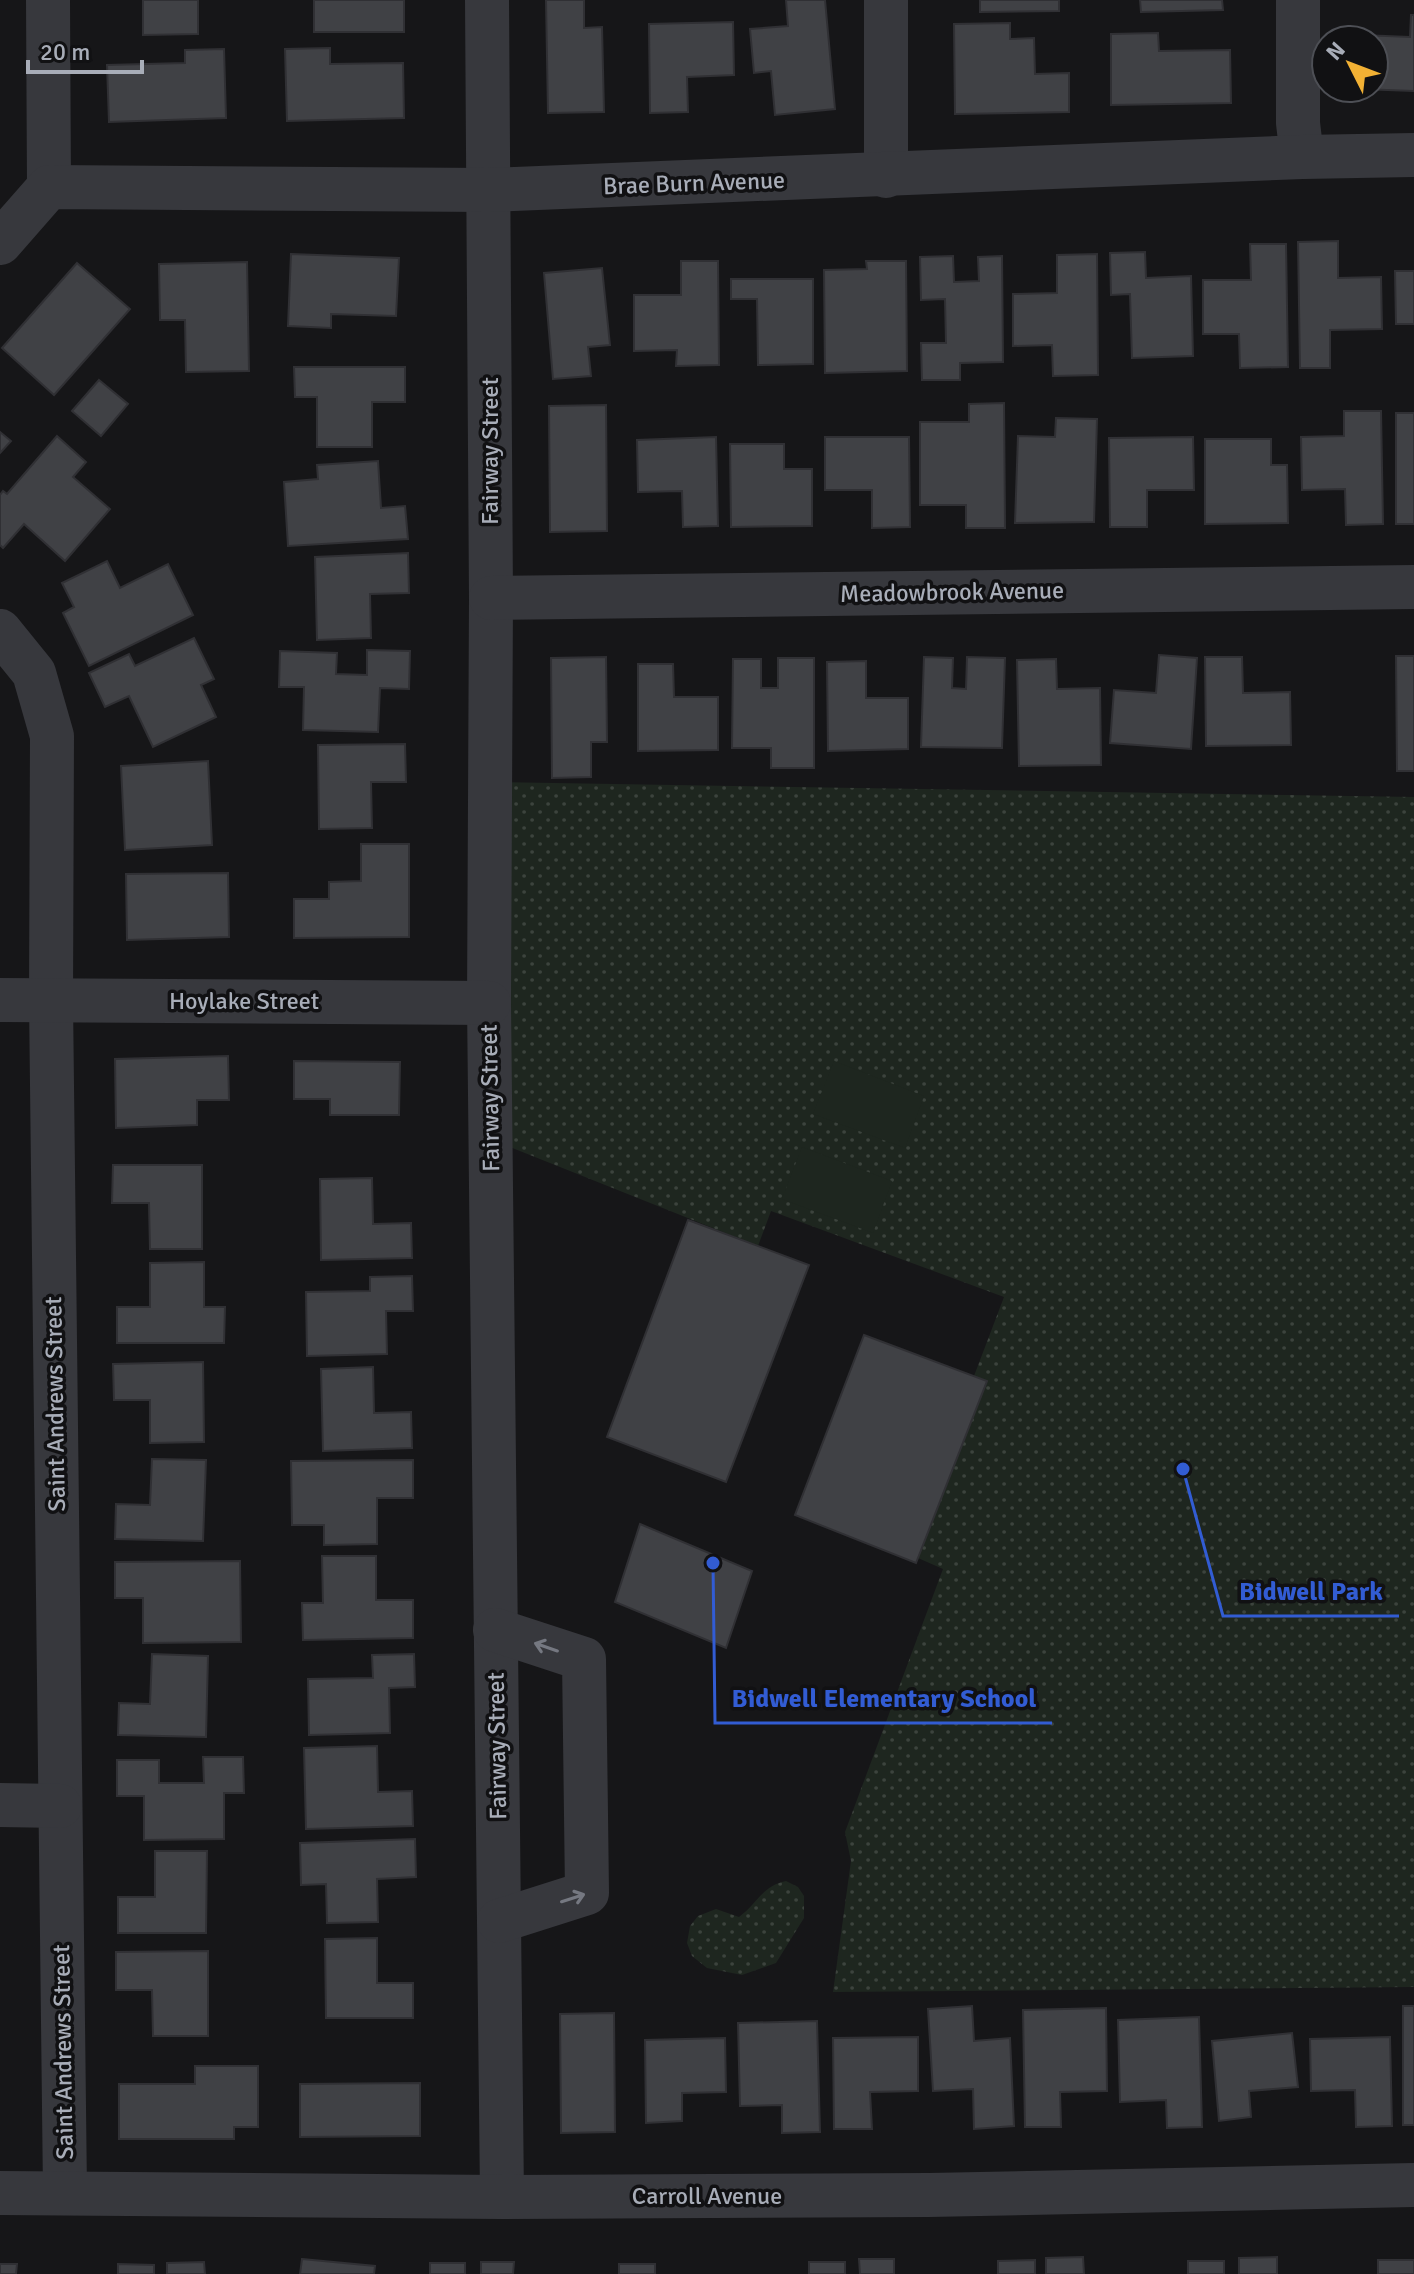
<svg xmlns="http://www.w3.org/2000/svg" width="1414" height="2274" font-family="Signika,sans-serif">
<defs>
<pattern id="green-dots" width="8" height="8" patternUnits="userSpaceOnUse" patternTransform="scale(2)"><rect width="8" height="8" fill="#1e261f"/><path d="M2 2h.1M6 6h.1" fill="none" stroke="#3c433d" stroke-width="1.8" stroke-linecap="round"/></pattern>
</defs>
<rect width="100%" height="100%" fill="#161618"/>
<!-- green -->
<g fill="url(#green-dots)">
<path d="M490,782L1414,797V1987L833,1992L851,1861L845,1832L943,1569L918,1558L986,1381L974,1376L1004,1297L771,1211L758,1246L490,1139Z"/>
<path d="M786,1881L798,1887L804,1896V1918L776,1963L742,1975L707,1968L692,1956L687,1943L690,1926L698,1916L716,1909L739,1917C758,1903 762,1886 786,1881Z"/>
</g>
<!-- pitch -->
<g fill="#1e261f">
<path d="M834,1061L924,1096L905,1148L813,1114Z"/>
<path d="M802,1147L892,1181L873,1233L782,1199Z"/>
</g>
<!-- building -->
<g fill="#404145" stroke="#303034" stroke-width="2">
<path d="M143,0H198V34L143,35Z"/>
<rect x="314" y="0" width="90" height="32"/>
<path d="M546,0H584V28L602,27L604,112L548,113Z"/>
<path d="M786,0H825L835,109L775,115L771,71L754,73L750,29L788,26Z"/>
<path d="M980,0H1059V11L980,12Z"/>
<path d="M1140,0H1222L1223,10L1141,12Z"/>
<path d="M1411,15H1414V91L1360,89L1374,88V40H1362V35L1410,37Z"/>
<path d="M733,22L734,75L687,77L688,112L650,113L649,24Z"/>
<path d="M1010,23V39L1034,38L1035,74L1069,73V112L955,114L954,24Z"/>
<path d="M1158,33L1159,51L1230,50L1231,103L1111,105V34Z"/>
<path d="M330,48V64L403,63L404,118L287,121L285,49Z"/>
<path d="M224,49L226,118L109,122L107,65L185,63V50Z"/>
<path d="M1338,241V278L1381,277L1382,329L1330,330V368H1300L1298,242Z"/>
<path d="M1250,244H1286L1288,367L1240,368L1239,334H1203V280H1251Z"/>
<path d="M1145,252L1146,278L1191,276L1193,356L1132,358L1130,294L1111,295L1110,253Z"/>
<path d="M291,254L399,258L396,316L331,314V328L288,326Z"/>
<path d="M1097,254L1098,375L1053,376L1052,345L1013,346V294L1057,293V255Z"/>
<path d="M953,256L954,282L979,281L978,257L1002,256L1003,362L960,363V380H922L921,343H946L945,299L921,300L920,257Z"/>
<path d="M681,261H718L719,365L676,366L677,350L634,351V295H681Z"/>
<path d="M866,261H906L907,371L825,373L824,270L867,269Z"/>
<path d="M247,262L249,371L186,372L185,320H160L159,264Z"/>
<path d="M77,263L130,309L54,395L2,348Z"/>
<path d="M602,268L610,345L588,347L591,376L553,379L544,273Z"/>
<path d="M1395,271H1414V324H1396Z"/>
<path d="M731,279H813V364L758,365L757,299H731Z"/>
<path d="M294,367H405V402H372V447H317V397H295Z"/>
<path d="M99,380L128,404L101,436L72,411Z"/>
<path d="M1004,403L1005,528H966V505H920V422H969V404Z"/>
<path d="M606,405L607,531L550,532L549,406Z"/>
<path d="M1344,411H1381L1383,524L1346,525L1345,489L1302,490L1301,437L1344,436Z"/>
<rect x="1396" y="413" width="18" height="111"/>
<path d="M1056,418L1097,419L1094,522L1015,523L1018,436L1055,437Z"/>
<path d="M0,432L11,441L0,453Z"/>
<path d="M57,436L86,462L73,477L110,509L65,561L24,524L3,548L0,545V495L3,491L7,494Z"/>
<path d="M716,437L718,526L683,527L682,491L638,492L637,440Z"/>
<path d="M825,437H909L910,527L872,528V490H825Z"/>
<path d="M1193,437L1194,490H1147V527H1110L1109,438Z"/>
<path d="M1205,439H1271V465H1287L1288,523L1205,524Z"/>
<path d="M730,444H784V469H812V526L731,527Z"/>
<path d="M378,461L381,508L405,506L408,539L288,546L284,482L318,479L317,465Z"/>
<path d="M408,553L409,593L370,594L371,638L317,640L315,557Z"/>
<path d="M107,561L120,588L168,564L193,615L89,666L63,613L74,607L62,583Z"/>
<path d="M194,638L214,679L201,685L216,717L153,747L129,696L105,707L89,673L129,654L135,666Z"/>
<path d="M367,650L410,651L409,689L380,688L378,732L303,730L304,687H279L280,651L337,653L336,674L367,675Z"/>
<path d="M1159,655L1197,658L1191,749L1110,743L1114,690L1156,693Z"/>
<path d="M1396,656H1414V771H1397Z"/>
<path d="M606,657L607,742H591V777L552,778L551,658Z"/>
<path d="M924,657L953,658L952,688L966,689L967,657L1005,658L1002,748L921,747Z"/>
<path d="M1205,657H1242L1243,693L1290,692L1291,745L1206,746Z"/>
<path d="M778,658H814V768H771V748H732L733,659H761V688H778Z"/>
<path d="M1056,659L1057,689L1100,688L1101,765L1019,766L1017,660Z"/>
<path d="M866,661V698H908V749L828,751L827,662Z"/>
<path d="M638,664H673L674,697H718V750L638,751Z"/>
<path d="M405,744L406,782H371L372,828L319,829L318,745Z"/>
<path d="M208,761L212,845L125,850L121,766Z"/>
<path d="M361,844H409V937L294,938V899H329V882L361,881Z"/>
<path d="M228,873L229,937L127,940L126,874Z"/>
<path d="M228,1056L229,1100H197V1125L116,1128L115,1059Z"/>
<path d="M294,1061L400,1062L399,1115H330V1099H294Z"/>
<path d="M113,1165H202V1249H150L149,1203H112Z"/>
<path d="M372,1178L373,1224L411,1223L412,1258L321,1260L320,1179Z"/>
<path d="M688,1220L809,1265L726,1482L607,1437Z"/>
<path d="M204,1262V1307H225L224,1343H117V1307H150V1263Z"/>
<path d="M412,1276L413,1311H386L387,1354L307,1356L306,1292L370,1291V1277Z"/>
<path d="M864,1335L987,1381L916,1563L795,1515Z"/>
<path d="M203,1362L204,1442L150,1443V1400H114L113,1364Z"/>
<path d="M373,1367L374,1413L411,1412L412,1448L323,1451L321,1369Z"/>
<path d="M152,1459L206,1460L203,1541L115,1539L116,1504L150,1505Z"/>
<path d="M413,1460V1498H377V1544L324,1545V1525H292L291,1461Z"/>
<path d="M640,1524L752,1571L726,1648L615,1602Z"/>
<path d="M322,1556H376V1600H413V1638L303,1640L302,1603H323Z"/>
<path d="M240,1561L241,1642L143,1643V1598H115V1562Z"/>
<path d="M152,1654L208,1656L206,1737L118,1735L119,1703L150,1704Z"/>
<path d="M414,1654L415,1687L389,1688L390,1733L309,1735L308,1679L373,1678L372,1655Z"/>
<path d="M377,1746L378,1792L412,1791L413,1826L306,1829L304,1748Z"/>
<path d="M203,1757H243L244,1793H224V1839L144,1840V1796H117V1760H159V1783H204Z"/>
<path d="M415,1839L416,1877L377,1879L378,1922L327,1923L326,1884L301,1885L300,1843Z"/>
<path d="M155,1851H207L206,1933H118V1897H155Z"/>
<path d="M377,1938V1983H413V2018H326L325,1939Z"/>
<path d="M208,1951V2036H153L152,1990H116V1952Z"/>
<path d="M972,2006L974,2041L1010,2038L1014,2126L974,2129L973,2089L933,2091L928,2009Z"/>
<rect x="1403" y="2006" width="11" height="119"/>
<path d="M1106,2008L1107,2091L1060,2092L1061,2127H1025L1023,2010Z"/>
<path d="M614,2013L615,2132L561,2133L560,2014Z"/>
<path d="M1199,2017L1202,2127L1167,2128L1166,2100L1120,2102L1118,2020Z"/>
<path d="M817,2021L820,2132L782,2133V2105L740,2106L738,2023Z"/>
<path d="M1292,2033L1298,2087L1249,2091L1251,2117L1219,2121L1212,2041Z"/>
<path d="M918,2037V2091L870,2092L872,2129H834L833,2038Z"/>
<path d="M1390,2037L1392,2126L1356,2127L1355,2090L1311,2091L1310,2039Z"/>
<path d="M725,2038L726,2092L682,2093V2121L646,2123L645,2040Z"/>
<path d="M195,2066H258V2127H234V2139H119V2084H195Z"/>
<path d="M420,2083V2136L300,2137V2084Z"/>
<path d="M1083,2257L1084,2274H1046V2258Z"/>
<path d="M1277,2257V2274H1239V2258Z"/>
<path d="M302,2259L375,2266L374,2274H300Z"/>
<path d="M859,2259H894V2274H860Z"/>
<path d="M1035,2260V2274H998V2261Z"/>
<rect x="1378" y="2260" width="36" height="14"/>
<rect x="1188" y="2261" width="36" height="13"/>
<path d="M204,2262L205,2274H167V2263Z"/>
<path d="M481,2262H514L513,2274H481Z"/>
<rect x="809" y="2262" width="36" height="12"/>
<rect x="430" y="2263" width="35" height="11"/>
<path d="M0,2264H17L16,2274H0Z"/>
<path d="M118,2264L154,2265V2274H118Z"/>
<rect x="619" y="2264" width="36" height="10"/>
</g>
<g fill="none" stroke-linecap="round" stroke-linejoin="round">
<!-- minor -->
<g stroke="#37383d" stroke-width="44">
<path d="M48,0L49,187"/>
<path d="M487,0L491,598L489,1003L502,2197"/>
<path d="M886,0V176"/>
<path d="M1298,0V123L1302,157"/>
<path d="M0,243L49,187L488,190L1302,157L1414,155"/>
<path d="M491,598L1414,587"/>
<path d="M0,631L34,673L52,736L51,1000L65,2192"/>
<path d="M0,1000L489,1003"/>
<path d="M495,1630L584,1659L587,1893L499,1921"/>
<path d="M0,1805L60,1806"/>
<path d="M0,2193L502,2197L929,2195L1414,2185"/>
</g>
</g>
<!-- one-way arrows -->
<defs><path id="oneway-shaft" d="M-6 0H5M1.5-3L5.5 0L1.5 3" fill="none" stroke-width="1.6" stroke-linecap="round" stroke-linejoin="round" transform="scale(2)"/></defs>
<g stroke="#757881">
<use href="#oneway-shaft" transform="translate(546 1647) rotate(-161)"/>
<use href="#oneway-shaft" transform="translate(573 1898) rotate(-18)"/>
</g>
<g text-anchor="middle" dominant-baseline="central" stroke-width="7" stroke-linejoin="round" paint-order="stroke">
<!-- street labels -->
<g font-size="24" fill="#a8adb8" stroke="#111113">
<text transform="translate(694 183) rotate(-2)">Brae Burn Avenue</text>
<text transform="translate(490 451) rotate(-90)">Fairway Street</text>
<text transform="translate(952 592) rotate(-1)">Meadowbrook Avenue</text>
<text x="244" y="1001">Hoylake Street</text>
<text transform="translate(490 1098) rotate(-91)">Fairway Street</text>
<text transform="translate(55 1404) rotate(-91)">Saint Andrews Street</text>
<text transform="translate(497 1746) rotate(-91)">Fairway Street</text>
<text transform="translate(63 2052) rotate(-91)">Saint Andrews Street</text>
<text x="707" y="2196">Carroll Avenue</text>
</g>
</g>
<!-- callouts -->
<path fill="none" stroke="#325cd3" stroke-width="3" d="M1183 1469L1223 1616H1399M713 1563L715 1723H1052"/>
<g fill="#325cd3" stroke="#111113" stroke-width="3">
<circle cx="1183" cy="1469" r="8"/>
<circle cx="713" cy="1563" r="8"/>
</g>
<g font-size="26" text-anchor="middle" font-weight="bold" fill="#325cd3" stroke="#111113" stroke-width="7" stroke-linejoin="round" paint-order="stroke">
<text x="1311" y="1600">Bidwell Park</text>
<text x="884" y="1707">Bidwell Elementary School</text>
</g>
<!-- north arrow -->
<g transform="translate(1350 64) rotate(312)"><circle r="38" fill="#111113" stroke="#4d4f55" stroke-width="2"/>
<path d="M0-6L14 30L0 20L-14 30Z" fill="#f2b134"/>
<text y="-12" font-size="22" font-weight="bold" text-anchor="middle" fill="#a8adb8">N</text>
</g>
<!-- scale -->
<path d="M28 60v12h114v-12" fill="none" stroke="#a8adb8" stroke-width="4"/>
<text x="40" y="60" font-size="24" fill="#a8adb8" stroke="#111113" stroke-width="6" paint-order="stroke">20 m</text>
</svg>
